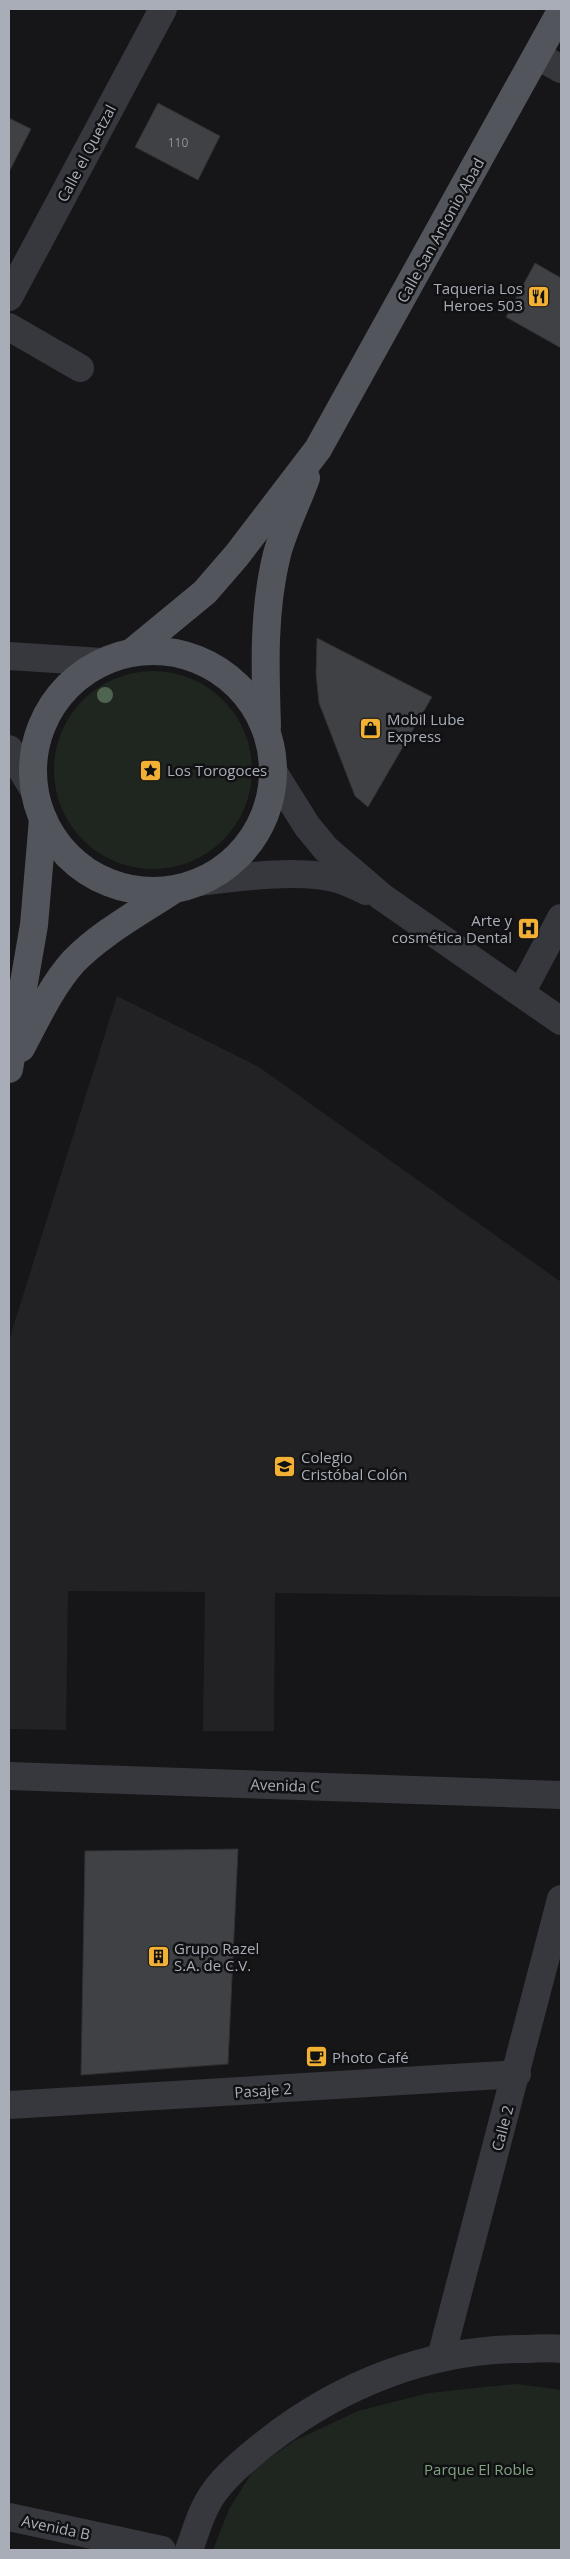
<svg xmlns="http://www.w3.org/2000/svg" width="570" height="2559" font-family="'Open Sans',sans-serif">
<rect width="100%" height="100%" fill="#161618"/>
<!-- built -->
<path fill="#222225" d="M117,996L259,1067L561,1282V1597L275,1593L274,1731H203L205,1592L68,1591L66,1730L9,1729V1340Z"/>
<!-- green -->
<g fill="#1e261f">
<circle cx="153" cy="770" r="99"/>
<path d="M516,2384L561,2390V2550H213L229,2509L255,2468L294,2441L358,2411L429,2393Z"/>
</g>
<!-- building -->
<g fill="#404145" stroke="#303034">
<path d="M158,103L220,136L198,180L135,147Z"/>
<path d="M9,118L31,129L9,172Z"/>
<path d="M535,263L561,278V348L506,317Z"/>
<path d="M317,638L432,697L368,807L355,796L319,703L316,674Z"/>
<path d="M238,1849L228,2064L81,2075L85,1851Z"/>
</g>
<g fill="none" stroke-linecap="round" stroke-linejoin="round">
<!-- minor -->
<g stroke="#37383d" stroke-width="28">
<path d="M538,56L561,69"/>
<path d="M9,297L163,9"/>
<path d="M9,327L80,368"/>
<path d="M9,656L102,662"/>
<path d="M9,749L34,790"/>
<path d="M272,770L307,826L326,849L382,897L561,1021"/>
<path d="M200,882C239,877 304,868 341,880C349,883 358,887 366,891"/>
<path d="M521,993L561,918"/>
<path d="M9,1776L561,1795"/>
<path d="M9,2105L517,2074"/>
<path d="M441,2357L561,1899"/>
<path d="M9,2517L162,2550"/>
<path d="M189,2550C196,2531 202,2508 215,2491C228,2473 249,2456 267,2442C341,2384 430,2349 523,2349C536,2349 549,2347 561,2349"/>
</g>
<!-- major -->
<g stroke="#53555c" stroke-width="28">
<circle cx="153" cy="771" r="120"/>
<path d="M131,653L205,592L237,555L318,449L561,11"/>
<path d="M267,726C265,668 263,610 277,554C284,528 297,503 306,478"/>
<path d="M21,1048C37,1018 51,987 73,962C101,933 140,912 173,890"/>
<path d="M9,1069L34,925L43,819"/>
</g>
</g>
<!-- trees -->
<circle fill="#506452" cx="105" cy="695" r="8"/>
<!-- icons -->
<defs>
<symbol id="restaurant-square" viewBox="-11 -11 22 22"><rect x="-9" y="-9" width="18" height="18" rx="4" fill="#f2b134" stroke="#111113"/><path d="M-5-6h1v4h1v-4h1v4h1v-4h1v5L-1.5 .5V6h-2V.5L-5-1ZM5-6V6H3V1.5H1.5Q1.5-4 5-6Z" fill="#111"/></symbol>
<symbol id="shop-square" viewBox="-11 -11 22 22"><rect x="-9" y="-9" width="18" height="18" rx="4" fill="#f2b134" stroke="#111113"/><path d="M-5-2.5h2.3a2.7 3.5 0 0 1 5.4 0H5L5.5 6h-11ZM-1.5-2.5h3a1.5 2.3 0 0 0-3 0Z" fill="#111"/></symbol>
<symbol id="sight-square" viewBox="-11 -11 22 22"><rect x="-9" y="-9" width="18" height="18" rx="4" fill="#f2b134" stroke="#111113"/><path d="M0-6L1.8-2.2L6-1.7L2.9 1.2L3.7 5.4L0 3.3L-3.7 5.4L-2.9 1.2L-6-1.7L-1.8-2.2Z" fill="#111"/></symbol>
<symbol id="hospital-square" viewBox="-11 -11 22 22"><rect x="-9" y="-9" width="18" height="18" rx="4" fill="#f2b134" stroke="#111113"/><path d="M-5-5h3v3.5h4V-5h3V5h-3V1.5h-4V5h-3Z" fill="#111"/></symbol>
<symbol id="school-square" viewBox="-11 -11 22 22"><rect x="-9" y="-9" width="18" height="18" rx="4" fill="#f2b134" stroke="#111113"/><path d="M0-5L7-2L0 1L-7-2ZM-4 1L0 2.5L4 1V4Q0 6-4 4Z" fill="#111"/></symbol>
<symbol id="building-square" viewBox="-11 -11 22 22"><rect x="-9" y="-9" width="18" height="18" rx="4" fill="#f2b134" stroke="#111113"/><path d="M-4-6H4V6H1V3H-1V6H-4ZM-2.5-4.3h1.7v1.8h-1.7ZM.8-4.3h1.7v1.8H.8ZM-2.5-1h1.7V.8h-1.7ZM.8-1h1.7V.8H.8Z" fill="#111"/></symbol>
<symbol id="cafe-square" viewBox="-11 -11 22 22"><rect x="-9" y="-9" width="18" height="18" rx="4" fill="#f2b134" stroke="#111113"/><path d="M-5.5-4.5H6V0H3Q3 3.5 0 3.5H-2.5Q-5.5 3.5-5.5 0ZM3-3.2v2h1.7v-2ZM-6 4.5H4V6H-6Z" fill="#111"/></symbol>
</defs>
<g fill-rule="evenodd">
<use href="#restaurant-square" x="526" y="284" width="25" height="25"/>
<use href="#shop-square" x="358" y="716" width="25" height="25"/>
<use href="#sight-square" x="138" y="758" width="25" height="25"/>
<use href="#hospital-square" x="516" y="916" width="25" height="25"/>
<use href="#school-square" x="272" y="1454" width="25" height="25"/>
<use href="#building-square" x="146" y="1944" width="25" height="25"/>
<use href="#cafe-square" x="304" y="2044" width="25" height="25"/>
</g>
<g text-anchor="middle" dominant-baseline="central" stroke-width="5" stroke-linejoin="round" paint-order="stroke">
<!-- number labels -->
<g font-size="12" fill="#8e929b">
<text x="178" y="142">110</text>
</g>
<!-- street labels -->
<g font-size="15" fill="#a8adb8" stroke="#111113">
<text transform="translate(86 153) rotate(-62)">Calle el Quetzal</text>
<text transform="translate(440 230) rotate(-61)">Calle San Antonio Abad</text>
<text transform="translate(285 1785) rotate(2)">Avenida C</text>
<text transform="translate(263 2090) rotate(-4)">Pasaje 2</text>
<text transform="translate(502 2128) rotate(-75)">Calle 2</text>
<text transform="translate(56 2527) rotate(12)">Avenida B</text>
</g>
<!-- poi labels -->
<g font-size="15" fill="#a8adb8" stroke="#111113" text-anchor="start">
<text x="523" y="288" text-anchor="end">Taqueria Los<tspan x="523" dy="17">Heroes 503</tspan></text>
<text x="387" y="719">Mobil Lube<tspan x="387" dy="17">Express</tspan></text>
<text x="167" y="770">Los Torogoces</text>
<text x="512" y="920" text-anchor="end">Arte y<tspan x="512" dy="17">cosmética Dental</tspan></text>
<text x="301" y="1457">Colegio<tspan x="301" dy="17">Cristóbal Colón</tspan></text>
<text x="174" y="1948">Grupo Razel<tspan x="174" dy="17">S.A. de C.V.</tspan></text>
<text x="332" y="2057">Photo Café</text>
</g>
<!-- park labels -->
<g font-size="15" fill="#7fa381" stroke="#111113">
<text x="479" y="2469">Parque El Roble</text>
</g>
</g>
<!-- border -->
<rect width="570" height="2559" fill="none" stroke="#a8adb8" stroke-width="20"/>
</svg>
